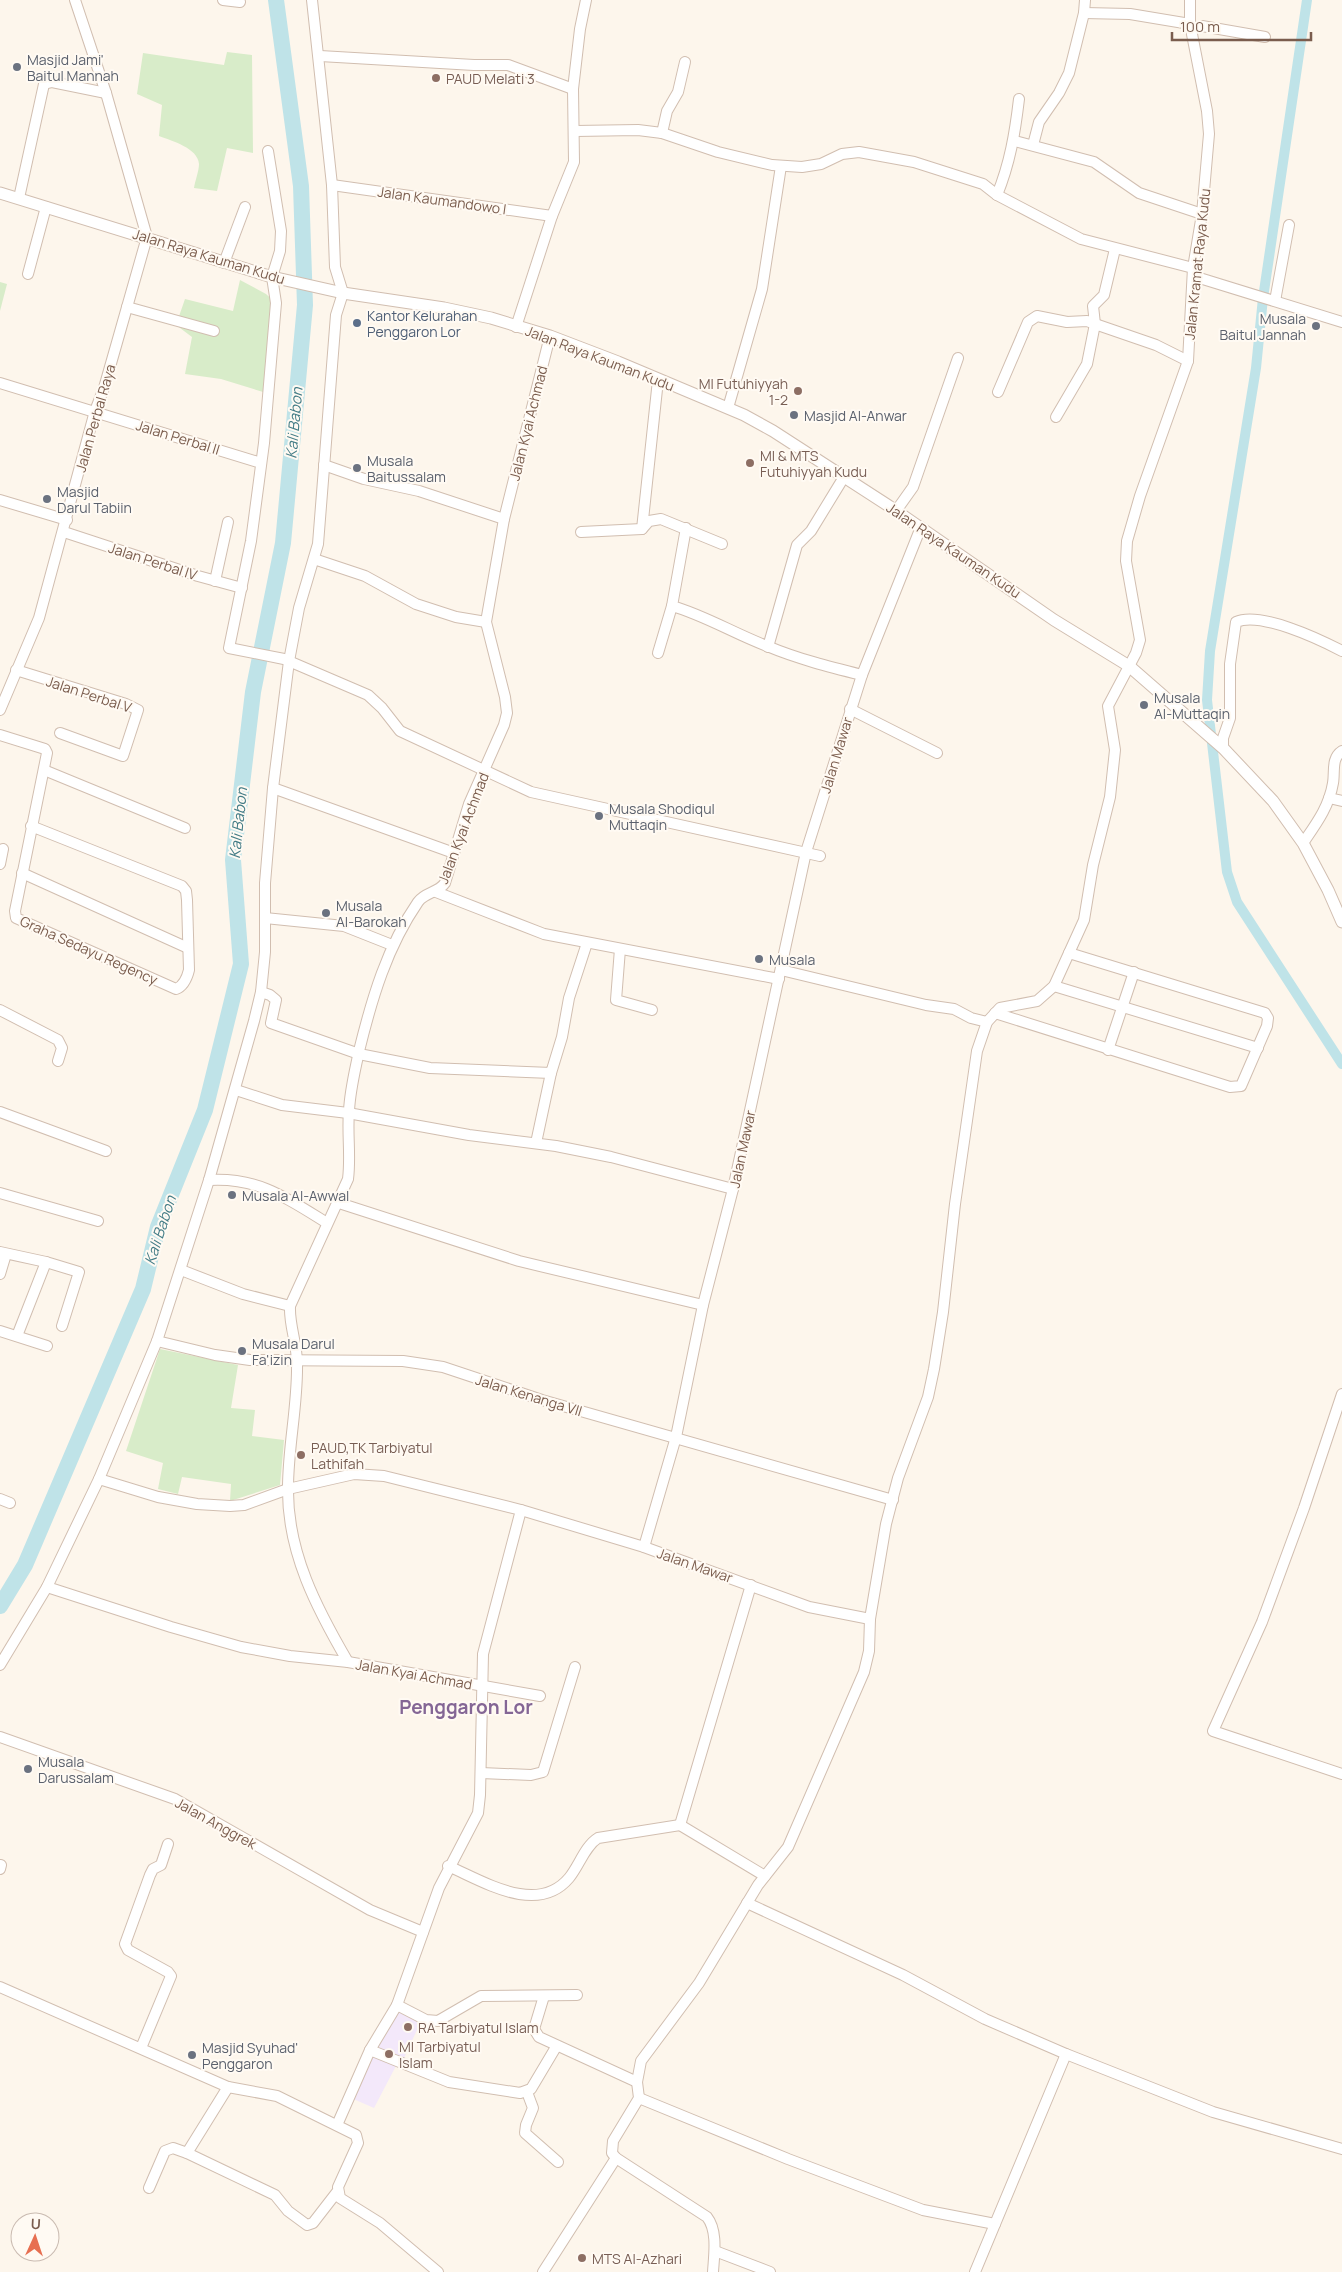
<svg xmlns="http://www.w3.org/2000/svg" width="1342" height="2272" font-family="Manrope,sans-serif">
<rect width="100%" height="100%" fill="#fdf6ec"/>
<!-- education -->
<path fill="#f3e8fa" d="M397,2007L422,2019L404,2058L398,2062L374,2108L351,2098Z"/>
<!-- green -->
<g fill="#d8ecc9">
<path d="M227,52L252,55L253,153L227,148L217,191L194,188C195,181 199,171 199,164C198,148 172,141 159,136L162,105L137,94L143,53L224,65Z"/>
<path d="M240,280L266,294L279,306L273,395L221,379L185,374L192,337L176,325L185,299L233,311Z"/>
<path d="M0,282L7,284L0,311Z"/>
<path d="M160,1349L238,1365L231,1408L255,1410L252,1436L284,1440L280,1485L230,1501L231,1484L182,1477L178,1494L158,1489L163,1463L126,1451Z"/>
</g>
<g fill="none" stroke-linecap="round" stroke-linejoin="round">
<!-- canal -->
<path stroke="#bfe3e8" stroke-width="10" d="M1307,0L1263,298L1256,368L1210,651L1207,700L1227,872L1237,902L1342,1064"/>
<!-- river -->
<path stroke="#bfe3e8" stroke-width="16" d="M0,1606L25,1565L143,1289L158,1227L205,1110L241,964L233,860L253,692L283,543L305,305L301,186L276,0"/>
<defs>
<g id="minor">
<path d="M223,0L240,2"/>
<path d="M1084,13L1130,14L1190,24"/>
<path d="M1191,30L1202,26L1265,37"/>
<path d="M320,56L474,65H508L573,89"/>
<path d="M575,131L638,130L662,133L718,152L772,165L802,167L821,164L842,154L859,152L914,162L983,184L997,195L1081,239L1193,268"/>
<path d="M662,133L667,111L678,92L685,62"/>
<path d="M1015,141L1094,162L1139,193L1202,214"/>
<path d="M1033,145L1039,122L1059,93L1069,73L1084,13L1085,0"/>
<path d="M268,151L281,231L280,251L272,277L276,303L264,443L251,541L229,648L284,659L368,695L382,708L400,731L531,792L820,856"/>
<path d="M332,185L552,216"/>
<path d="M997,195C1010,163 1015,133 1019,99"/>
<path d="M19,198L44,84L52,82L106,93"/>
<path d="M224,263L245,207"/>
<path d="M28,274L46,207"/>
<path d="M1193,276L1342,322"/>
<path d="M1275,301L1289,225"/>
<path d="M127,307L214,331"/>
<path d="M516,327L552,216L574,162L573,89L580,29L586,0"/>
<path d="M0,383L261,463"/>
<path d="M998,392L1028,322L1037,316L1067,322L1087,321L1095,324L1093,306L1104,295L1115,249"/>
<path d="M728,408L762,289L781,166"/>
<path d="M1056,417L1087,364L1095,324L1156,345L1188,361"/>
<path d="M324,465L364,479L419,491L504,519"/>
<path d="M0,500L67,520"/>
<path d="M896,511L913,487L958,358"/>
<path d="M686,528L672,606C704,615 735,634 767,646C798,659 830,667 862,675"/>
<path d="M642,529L658,380"/>
<path d="M64,532L198,576L242,588"/>
<path d="M581,532L642,529L649,521L661,519L722,544"/>
<path d="M314,559L365,576L416,604L456,617L486,622"/>
<path d="M215,581L228,522"/>
<path d="M768,647L797,545L811,531L844,477"/>
<path d="M658,653L672,606"/>
<path d="M16,670L126,704L138,710L123,756L60,733"/>
<path d="M850,709L937,753"/>
<path d="M0,710L39,618L95,411L104,388L147,237L106,93L75,0"/>
<path d="M0,735L45,749L47,753L15,911L16,918L176,989C184,986 187,978 189,970L187,900L186,891L182,886L31,826"/>
<path d="M1223,748V738L1230,718V664L1236,622C1260,611 1319,639 1342,651"/>
<path d="M44,770L185,828"/>
<path d="M273,788L454,853"/>
<path d="M1329,798L1342,801"/>
<path d="M1303,843C1316,824 1329,807 1333,783C1335,772 1331,758 1342,751"/>
<path d="M0,864L3,849"/>
<path d="M22,873L188,948"/>
<path d="M436,892L544,934L779,979"/>
<path d="M265,918L344,926L392,945"/>
<path d="M620,949L616,1000L652,1010"/>
<path d="M781,970L926,1005L954,1009L971,1018L987,1022"/>
<path d="M1054,986L1258,1048"/>
<path d="M261,992L270,995L276,1000L271,1023L359,1054L430,1068L551,1073L562,1037L569,998L587,943"/>
<path d="M0,1010L58,1040L62,1048L58,1061"/>
<path d="M995,1013L1230,1087L1241,1086L1267,1026L1268,1018L1265,1013L1069,953"/>
<path d="M1108,1050L1134,972"/>
<path d="M236,1090L282,1105L348,1113L469,1135L556,1146L611,1157L733,1189"/>
<path d="M0,1112L106,1151"/>
<path d="M536,1143L551,1073"/>
<path d="M209,1180C258,1177 287,1198 327,1223"/>
<path d="M0,1193L98,1221"/>
<path d="M339,1203L519,1261L703,1305"/>
<path d="M0,1252L46,1262L79,1272L62,1326"/>
<path d="M181,1270L243,1294L290,1306"/>
<path d="M0,1274L6,1254"/>
<path d="M0,1331L47,1346"/>
<path d="M17,1336L46,1262"/>
<path d="M157,1341L215,1355L250,1360L403,1361L443,1367L542,1400L893,1500"/>
<path d="M1342,1394L1304,1508L1262,1622L1213,1731L1342,1774"/>
<path d="M99,1479L158,1497L197,1504L230,1506L244,1505L288,1489L354,1474L384,1476L521,1510L644,1547L809,1607L870,1619"/>
<path d="M0,1499L10,1503"/>
<path d="M644,1547L676,1437L703,1305L733,1189L806,852L862,675L921,527"/>
<path d="M751,1585L680,1825L765,1876"/>
<path d="M47,1587L171,1627L241,1647L290,1656L348,1662L540,1696"/>
<path d="M348,1662C317,1609 287,1552 288,1488C288,1446 298,1404 297,1363C297,1343 289,1325 290,1306L348,1179C351,1156 347,1134 349,1111C350,1090 355,1071 359,1051C372,998 387,947 418,902C425,892 438,893 445,883L469,804L504,725L507,713L505,697L486,622L504,519L550,336"/>
<path d="M0,1665L47,1587L99,1479L157,1341L209,1180L254,1021L261,992L265,952V883L273,788L289,661L299,608L318,544L336,315L343,293L335,267L332,185L312,0"/>
<path d="M0,1737L175,1799L370,1910L423,1932"/>
<path d="M481,1773L531,1775L543,1772L575,1667"/>
<path d="M448,1866C483,1881 537,1916 569,1878C579,1866 585,1846 598,1838L680,1825"/>
<path d="M0,1869L1,1865"/>
<path d="M747,1903L903,1975L985,2019L1066,2054L1213,2112L1342,2149"/>
<path d="M0,1987L228,2087L277,2096L356,2135L358,2143L338,2187L340,2198L380,2223L438,2272"/>
<path d="M544,1996L534,2029L539,2037L637,2082"/>
<path d="M397,2005L426,2020L438,2021L481,1996L577,1995"/>
<path d="M141,2048L171,1976L168,1972L128,1950L125,1944L150,1875L153,1869L161,1865L168,1844"/>
<path d="M370,2050L449,2082L520,2093L531,2089L556,2047"/>
<path d="M527,2092L533,2108L526,2125L525,2133L558,2162"/>
<path d="M639,2098L788,2159L923,2210L995,2224"/>
<path d="M337,2125L370,2050L397,2005L439,1888L478,1813L480,1795L483,1654L521,1510"/>
<path d="M187,2153L228,2087"/>
<path d="M149,2188L165,2151L173,2148L187,2153L275,2195L288,2211L307,2225L313,2223L337,2192"/>
<path d="M715,2251L770,2272"/>
<path d="M543,2272L616,2158"/>
<path d="M713,2272C714,2255 718,2231 707,2217L616,2158L612,2153L613,2141L639,2098L637,2082L641,2061L699,1983L758,1885L788,1847L864,1672L869,1651L870,1619L886,1524L898,1478L928,1397L934,1369L943,1312L955,1204L977,1051L987,1022L1000,1008L1037,1001L1054,986L1084,920L1093,865L1110,797L1115,750L1108,706L1136,653L1140,640L1126,561L1127,541L1140,496L1188,361L1193,268L1202,214L1209,134L1207,111L1190,24V0"/>
<path d="M975,2272L1066,2054"/>
</g>
<path id="tertiary" d="M0,193L272,277L343,293L444,308L491,318L550,336L618,362L744,415L773,431L889,506L1054,620L1129,666L1223,748L1273,801L1303,843L1328,890L1342,922"/>
</defs>
<!-- minor casing -->
<use href="#minor" stroke="#d1beb0" stroke-width="12"/>
<!-- tertiary casing -->
<use href="#tertiary" stroke="#d1beb0" stroke-width="13"/>
<!-- minor -->
<use href="#minor" stroke="#fff" stroke-width="10"/>
<!-- tertiary -->
<use href="#tertiary" stroke="#fff" stroke-width="11"/>
</g>
<!-- markers -->
<g fill="#6b7280" stroke="#fffaf3" stroke-width="2">
<circle cx="17" cy="67" r="5"/>
<circle cx="1316" cy="326" r="5"/>
<circle cx="794" cy="415" r="5"/>
<circle cx="357" cy="468" r="5"/>
<circle cx="47" cy="499" r="5"/>
<circle cx="1144" cy="705" r="5"/>
<circle cx="599" cy="816" r="5"/>
<circle cx="326" cy="913" r="5"/>
<circle cx="759" cy="959" r="5"/>
<circle cx="232" cy="1195" r="5"/>
<circle cx="242" cy="1351" r="5"/>
<circle cx="28" cy="1769" r="5"/>
<circle cx="192" cy="2055" r="5"/>
</g>
<g fill="#8d6e63" stroke="#fffaf3" stroke-width="2">
<circle cx="436" cy="78" r="5"/>
<circle cx="798" cy="391" r="5"/>
<circle cx="750" cy="463" r="5"/>
<circle cx="301" cy="1455" r="5"/>
<circle cx="408" cy="2027" r="5"/>
<circle cx="389" cy="2054" r="5"/>
<circle cx="582" cy="2258" r="5"/>
</g>
<circle fill="#5c6f8a" stroke="#fffaf3" stroke-width="2" cx="357" cy="323" r="5"/>
<g text-anchor="middle" dominant-baseline="central" stroke-width="4" stroke-linejoin="round" paint-order="stroke">
<!-- worship labels -->
<g font-size="14" fill="#5b616d" stroke="#fffaf3" text-anchor="start">
<text x="27" y="59">Masjid Jami'<tspan x="27" dy="16">Baitul Mannah</tspan></text>
<text x="1306" y="318" text-anchor="end">Musala<tspan x="1306" dy="16">Baitul Jannah</tspan></text>
<text x="804" y="415">Masjid Al-Anwar</text>
<text x="367" y="460">Musala<tspan x="367" dy="16">Baitussalam</tspan></text>
<text x="57" y="491">Masjid<tspan x="57" dy="16">Darul Tabiin</tspan></text>
<text x="1154" y="697">Musala<tspan x="1154" dy="16">Al-Muttaqin</tspan></text>
<text x="609" y="808">Musala Shodiqul<tspan x="609" dy="16">Muttaqin</tspan></text>
<text x="336" y="905">Musala<tspan x="336" dy="16">Al-Barokah</tspan></text>
<text x="769" y="959">Musala</text>
<text x="242" y="1195">Musala Al-Awwal</text>
<text x="252" y="1343">Musala Darul<tspan x="252" dy="16">Fa'izin</tspan></text>
<text x="38" y="1761">Musala<tspan x="38" dy="16">Darussalam</tspan></text>
<text x="202" y="2047">Masjid Syuhad'<tspan x="202" dy="16">Penggaron</tspan></text>
</g>
<!-- education labels -->
<g font-size="14" fill="#785e54" stroke="#fffaf3" text-anchor="start">
<text x="446" y="78">PAUD Melati 3</text>
<text x="788" y="383" text-anchor="end">MI Futuhiyyah<tspan x="788" dy="16">1-2</tspan></text>
<text x="760" y="455">MI &amp; MTS<tspan x="760" dy="16">Futuhiyyah Kudu</tspan></text>
<text x="311" y="1447">PAUD,TK Tarbiyatul<tspan x="311" dy="16">Lathifah</tspan></text>
<text x="418" y="2027">RA Tarbiyatul Islam</text>
<text x="399" y="2046">MI Tarbiyatul<tspan x="399" dy="16">Islam</tspan></text>
<text x="592" y="2258">MTS Al-Azhari</text>
</g>
<!-- street labels -->
<g font-size="14" fill="#7a5c4d" stroke="#fffaf3">
<text transform="translate(442 200) rotate(8)">Jalan Kaumandowo I</text>
<text transform="translate(209 256) rotate(17)">Jalan Raya Kauman Kudu</text>
<text transform="translate(1197 264) rotate(-84)">Jalan Kramat Raya Kudu</text>
<text transform="translate(600 358) rotate(21)">Jalan Raya Kauman Kudu</text>
<text transform="translate(95 418) rotate(-74)">Jalan Perbal Raya</text>
<text transform="translate(528 423) rotate(-76)">Jalan Kyai Achmad</text>
<text transform="translate(178 437) rotate(17)">Jalan Perbal II</text>
<text transform="translate(954 550) rotate(34)">Jalan Raya Kauman Kudu</text>
<text transform="translate(153 561) rotate(18)">Jalan Perbal IV</text>
<text transform="translate(89 694) rotate(18)">Jalan Perbal V</text>
<text transform="translate(836 755) rotate(-73)">Jalan Mawar</text>
<text transform="translate(463 828) rotate(-69)">Jalan Kyai Achmad</text>
<text transform="translate(89 950) rotate(24)">Graha Sedayu Regency</text>
<text transform="translate(742 1149) rotate(-78)">Jalan Mawar</text>
<text transform="translate(529 1395) rotate(17)">Jalan Kenanga VII</text>
<text transform="translate(695 1565) rotate(19)">Jalan Mawar</text>
<text transform="translate(414 1674) rotate(10)">Jalan Kyai Achmad</text>
<text transform="translate(216 1823) rotate(29)">Jalan Anggrek</text>
</g>
<!-- service labels -->
<g font-size="14" fill="#4e5e75" stroke="#fffaf3" text-anchor="start">
<text x="367" y="315">Kantor Kelurahan<tspan x="367" dy="16">Penggaron Lor</tspan></text>
</g>
<!-- water labels -->
<g font-size="15" font-style="italic" fill="#437c86" stroke="#fffaf3">
<text transform="translate(294 423) rotate(-85)">Kali Babon</text>
<text transform="translate(238 823) rotate(-84)">Kali Babon</text>
<text transform="translate(160 1230) rotate(-72)">Kali Babon</text>
</g>
<!-- district labels -->
<g font-size="19" font-weight="bold" fill="#846695" stroke="#fffaf3">
<text x="466" y="1707">Penggaron Lor</text>
</g>
</g>
<!-- north arrow -->
<g transform="translate(35 2237) rotate(3)"><circle r="24" fill="#fffaf3" stroke="#cabbb1"/>
<path d="M0-4L9 19L0 12L-9 19Z" fill="#e76f51"/>
<text y="-8" font-size="14" font-weight="bold" text-anchor="middle" fill="#7a5c4d">U</text>
</g>
<!-- scale -->
<path d="M1172 32v8h139v-8" fill="none" stroke="#7a5c4d" stroke-width="2.5"/>
<text x="1180" y="32" font-size="15" fill="#7a5c4d" stroke="#fffaf3" stroke-width="4" paint-order="stroke">100 m</text>
</svg>
